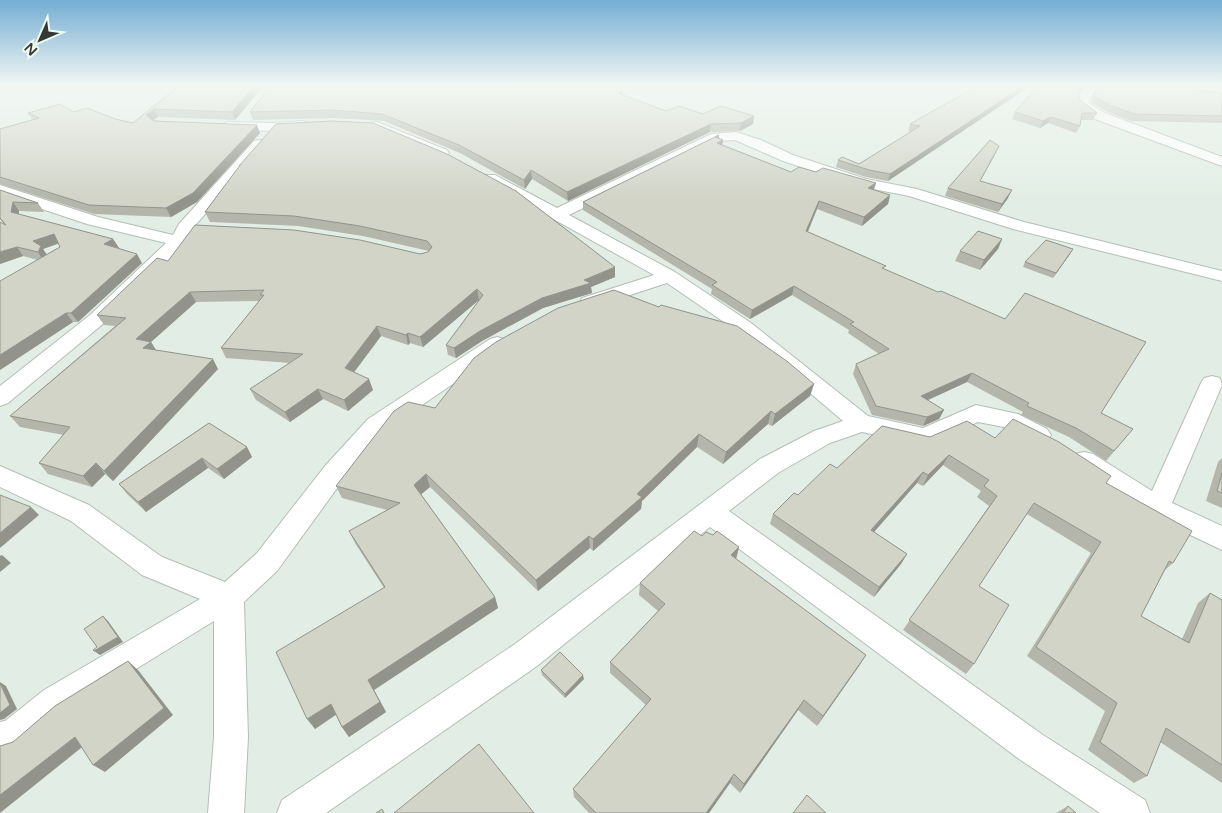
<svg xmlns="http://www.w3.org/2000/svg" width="1222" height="813" font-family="'Varela Round',sans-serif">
<rect width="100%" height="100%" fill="#e2eee5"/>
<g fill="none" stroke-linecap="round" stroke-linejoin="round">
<defs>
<g id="minor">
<path d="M1089,85H1102L1090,97L1089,103L1105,113L1222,157V166L1095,119L1077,104L1078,96Z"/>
<path d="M302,121L307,122L309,125L307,128L274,131L227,130L220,126L227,122L274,123Z"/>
<path d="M377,122L447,150L449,153L447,156H437L372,129L370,126L372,123Z"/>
<path d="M736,132L761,140L793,155L866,179L917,189L1024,222L1222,271V281L1013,229L909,196L858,186L783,161L735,140L718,141L712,144L569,215L675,272L751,323L868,416L923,428L976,405L1018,414L1047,429L1051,435L1047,441L1039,444L1004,427L978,422L925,446L862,432L830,443L778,473L729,511L1043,735L1145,800L1150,813H1100L1019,759L710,527L537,666L326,813H277L282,800L515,644L760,459L814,431L843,421L737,331L667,283L596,306L589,308L582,306L580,302L582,298L654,275L485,181L483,178L485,175H495L557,208L711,134Z"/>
<path d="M259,140L264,141L266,144L264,147L192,229L184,245L104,323L8,403L0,406V386L90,315L166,243L87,224L0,195V185L98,217L173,235L179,224L254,141Z"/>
<path d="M497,337L504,339L507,344L504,349L384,431L343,480L277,571L244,602L248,737L244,813H208L214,737V621L66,712L25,748L0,756V722L5,721L44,690L200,599L142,575L71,521L0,487V466L89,505L162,557L225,582L257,553L325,466L368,419L490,339Z"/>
<path d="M1212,376L1220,378L1222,385L1172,503L1222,526V550L1148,515L1075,468L1072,461L1075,454L1084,452L1093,454L1152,491L1201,383L1204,378Z"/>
</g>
</defs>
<!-- minor casing -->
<use href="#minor" stroke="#b3beb5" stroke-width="2"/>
<!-- minor -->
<use href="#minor" fill="#fff" fill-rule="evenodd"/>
</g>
<!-- wall -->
<g fill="#b4b6ab" fill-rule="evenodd">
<path d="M180,85H264L235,120L158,117L153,120L260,133L197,202L171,217L94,214L0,184V129L33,120L28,113L74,112L133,123Z"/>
<path d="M979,85L888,181L866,177L836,167L838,160L859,164L911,132L908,131L910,124Z"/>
<path d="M1086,85L1079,92V99L1097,113L1093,120H1080V126L1076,133L1048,123L1040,128L1012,119L1015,112Z"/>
<path d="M1101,85H1222V88L1201,87L1199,89L1201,91L1222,93V123L1131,121L1106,111L1091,102L1092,98L1095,91Z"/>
<path d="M623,95L666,111L703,114L754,116L753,124L740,131L710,132L568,201L532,179L525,189L460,153L384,121L334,118L253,120L250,112Z"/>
<path d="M719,135V139L722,145L791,172H816L876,183L874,190L890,195L888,204L862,226L817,209L808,232L884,270L1101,413L1133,429L1106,461L1069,437L1021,415L1023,412L967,382L928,400L944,410L939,419L923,426L872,415L853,374L856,364L879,354L848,333L849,330L792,295L750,319L711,294L712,289L583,210V202Z"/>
<path d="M996,153L980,181L1008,198L998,212L945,196L948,188Z"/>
<path d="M239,167L615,277L591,287L592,293L543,308L482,341L456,358L448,355L446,345L479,300L423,347L410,343L408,345L381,336L354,372L373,390L348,411L323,399L290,422L256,400L250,389L290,363L226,358L221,348L259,301L196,302L151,342L156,350L218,369L113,481L105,474L92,487L48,474L39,463L64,435L20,427L10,416L115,326L104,325L97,315L168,261L420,254L428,252L429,251L363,236L298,226L210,222L205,212Z"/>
<path d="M0,190L38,203L44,212L19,211V214L113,239L119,248H118L142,263L78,322H73L0,370L38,260L23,256L0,264L4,224L0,219ZM59,243L60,247L47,255L43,249Z"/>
<path d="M1002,239L998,249L980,270L955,261L960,251Z"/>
<path d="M1070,254L1053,278L1023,267L1025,262Z"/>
<path d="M814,384L810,396L772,426L768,424L723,464L697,447L642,501L641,509L593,551L590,548L538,591L430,487L421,494L495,597L498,608L374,690L386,712L349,737L342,727L336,715L315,729L384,588L355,543L349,531L387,510L342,498L336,486L435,408Z"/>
<path d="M209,423L247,447L252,457L224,479L208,468L146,512L127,494L119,484Z"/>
<path d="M930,437L995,438L1106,483L1173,563L1165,570L1141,616L1182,639L1198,603L1210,593L1222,600V783L1160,742L1147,776L1134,783L1088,750L1105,711L1027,656L1091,553L1027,514L979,586L974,664L966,674L903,630L989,506L977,497L981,491L943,465L923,486L917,483L874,532L907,554L901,564L874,597L770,524L773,514L798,495L837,468Z"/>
<path d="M1222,458V508L1206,501L1218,462Z"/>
<path d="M702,536L739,547L736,559L866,655L859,666L817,726L798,710L740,793L730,783L709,813H589L574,797L573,789L646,705L610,673V662L658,611L639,595L640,583Z"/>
<path d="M541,670L584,679L565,698L542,675Z"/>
<path d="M1068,806L1076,813H1056Z"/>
</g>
<!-- shaded-wall -->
<g fill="#92948b">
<path d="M255,85H264L235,120L232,112Z"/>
<path d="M1025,85H1032L888,181L890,174Z"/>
<path d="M1083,85H1086L1077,95L1080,88Z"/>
<path d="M1198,85H1202L1201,87L1193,93Z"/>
<path d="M623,89V96L618,93Z"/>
<path d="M154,109L158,117L150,122L146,115Z"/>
<path d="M754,116L753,124L740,131L741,123Z"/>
<path d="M1051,117L1048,123L1040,128L1043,121Z"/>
<path d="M711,124L710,132L568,201L567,192Z"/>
<path d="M257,125L260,133L197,202L171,217L166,208Z"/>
<path d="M719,135V142L723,140L722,148L717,144L715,137Z"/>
<path d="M531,170L532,179L525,189L524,180Z"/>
<path d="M876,183L873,191L868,188Z"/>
<path d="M1012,190L1008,198L998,212L1002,204Z"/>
<path d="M890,195L888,204L862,226L864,217Z"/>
<path d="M819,201L817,209L804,240L806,231Z"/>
<path d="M13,202L19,211L18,220L11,212Z"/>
<path d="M54,234L60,243L43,249L47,255L44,262L38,252L33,241Z"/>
<path d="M113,239L119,248L109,253L104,244Z"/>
<path d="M1002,239L998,249L980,270L984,260Z"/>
<path d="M17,247L23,256L0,264V252Z"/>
<path d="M1073,249L1070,254L1053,278L1056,273Z"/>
<path d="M137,254L142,263L78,322L71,313Z"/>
<path d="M615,267V277L591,287L592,293L543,308L482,341L456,358L454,348L480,331L542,298Z"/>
<path d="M794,286L792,295L750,319L752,310Z"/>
<path d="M477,289L479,300L423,347L420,337Z"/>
<path d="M190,292L196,302L151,342L157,352L150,358L136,339Z"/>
<path d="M66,313L73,322L0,370V355Z"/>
<path d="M377,326L381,336L349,379L345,368Z"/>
<path d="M408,333L410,343L408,345L406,335Z"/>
<path d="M213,359L218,369L113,481L104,471Z"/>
<path d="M972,373L967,382L917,405L921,396Z"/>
<path d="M369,379L373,390L348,411L344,400Z"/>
<path d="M814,384L810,396L772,426L775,414Z"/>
<path d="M318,389L323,399L290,422L285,412Z"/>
<path d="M944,410L939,419L923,426L927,417Z"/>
<path d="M771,411L768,424L723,464L726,452Z"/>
<path d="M699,434L697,447L642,501L641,509L593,551V539L637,494Z"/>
<path d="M247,447L252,457L224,479L217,469Z"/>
<path d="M949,455L943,465L923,486L928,475Z"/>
<path d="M202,458L208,468L146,512L138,502Z"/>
<path d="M96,463L105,474L92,487L83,476Z"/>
<path d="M923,472L917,483L866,541L871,530Z"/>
<path d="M426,474L430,487L418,497L414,485Z"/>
<path d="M31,507L39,515L0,548V533Z"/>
<path d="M589,536L590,548L538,591L536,580Z"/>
<path d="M739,547L736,559L731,555Z"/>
<path d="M907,554L901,564L874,597L879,587Z"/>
<path d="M2,555L11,563L0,572V556Z"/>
<path d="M495,597L498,608L374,690L386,712L349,737L342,727L368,680Z"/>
<path d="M103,616L108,621L123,642L100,655L94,651L118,637Z"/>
<path d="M866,655L859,666L817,726L823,716Z"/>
<path d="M128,661L138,670L173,715L105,772L93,765Z"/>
<path d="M583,675L584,679L565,698V694Z"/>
<path d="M0,682L6,686L17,709L4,719L0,720Z"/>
<path d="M804,700L798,710L740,793L744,784Z"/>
<path d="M331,704L338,713L315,729L307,719Z"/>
<path d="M75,737L86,744L0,813V795Z"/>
<path d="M734,774L730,783L709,813H706Z"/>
</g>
<!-- building -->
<g fill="#d1d4c7" stroke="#92948b">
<path d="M180,85H255L232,112L154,109L146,115L154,121L257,125L193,193L166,208L89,205L0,177V129L39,118L28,113L60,104L74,112L87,108L115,119L133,123Z"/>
<path d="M271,85H609L623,89L618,93L666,111L679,106L703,114L721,106L754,116L741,123L711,124L567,192L531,170L524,180L459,145L382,114L332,110L250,112Z"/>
<path d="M979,85H1025L890,174L869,170L838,160L842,157L859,164L920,126L910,124Z"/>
<path d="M1038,85H1083L1080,88L1079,99L1097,113H1082L1080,126L1051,117L1043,121L1015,112Z"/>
<path d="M1101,85H1198L1197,86L1201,91L1222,93V116L1135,114L1109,105L1094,96L1095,91Z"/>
<path d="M331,121L373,123L447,154L516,191L615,267L584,280L591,283L542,298L480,331L454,348L446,345L483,295L477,289L420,337L408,333L406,335L377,326L345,368L369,379L344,400L318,389L285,412L250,389L303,354L221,348L264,295H260L264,290L190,292L136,339L151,342L143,348L213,359L104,471L96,463L83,476L39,463L70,427L10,416L126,318L97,315L157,258L168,261L195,225L294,230L360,240L420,254L428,252L432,247L427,241L360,226L294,216L205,212L241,164L239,166L276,124Z"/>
<path d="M719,135L715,137L723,140L717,143L791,172L799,167L816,172L823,168L876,183L868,188L890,195L864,217L819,201L806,231L886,266L882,268L938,292L941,291L1005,319L1025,293L1146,342L1101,413L1133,429L1114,451L1076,428L1027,406L1029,403L972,373L921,396L944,410L927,417L876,406L856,364L889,349L850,324L854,322L794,286L752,310L712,285L717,282L583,202Z"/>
<path d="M990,140L999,146L980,181L1012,190L1002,204L948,188Z"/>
<path d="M0,190L38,203L13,202L11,212L113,239L104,244L137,254L71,313H66L0,355V281L60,247L54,234L33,241L41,246L38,252L17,247L0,252V222L6,225L0,218Z"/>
<path d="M978,231L1002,239L984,260L960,251Z"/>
<path d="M1046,240L1073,249L1056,273L1025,262Z"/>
<path d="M614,290L659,307L661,305L737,326L788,362L814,384L775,414L771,411L726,452L699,434L637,494L642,497L593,539L589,536L536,580L426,474L414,485L495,597L368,680L380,702L342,727L331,704L307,719L276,652L385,587L349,531L400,503L336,486L394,411L408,402L435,408L474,358L496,342L558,308Z"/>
<path d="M1013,419L1059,442L1111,476L1106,483L1192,531L1173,563L1169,561L1141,616L1189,643L1210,593L1222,600V765L1166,728L1147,776L1100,742L1117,703L1036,647L1101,542L1034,503L979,586L1009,605L974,664L909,620L997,496L984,486L989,480L949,455L928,475L923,472L871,530L907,554L879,587L773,514L794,493L798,495L830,464L837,468L882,426L930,437L967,421L995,438Z"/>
<path d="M209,423L247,447L217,469L202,458L138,502L119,484Z"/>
<path d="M1222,473V493L1217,491Z"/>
<path d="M0,495L31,507L0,533Z"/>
<path d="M694,531L702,536L706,532L713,535L717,531L739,547L731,555L866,655L823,716L804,700L744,784L734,774L706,813H596L573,789L651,699L610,662L665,604L640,583Z"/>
<path d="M103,616L118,637L94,651L93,650L97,647L84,629Z"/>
<path d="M560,652L583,675L565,694L541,670Z"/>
<path d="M128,661L164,708L93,765L75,737L0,795V746L13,742L55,706Z"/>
<path d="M0,683L10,705L0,713Z"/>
<path d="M479,744L534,813H394Z"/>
<path d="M807,795L826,813H793Z"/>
<path d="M1068,806L1076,813H1063Z"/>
<path d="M382,809L384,813H376Z"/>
</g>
<!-- sky -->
<linearGradient id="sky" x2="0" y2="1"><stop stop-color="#75add3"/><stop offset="0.43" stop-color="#f2f7f3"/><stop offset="1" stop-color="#f2f7f3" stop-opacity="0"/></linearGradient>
<rect width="1222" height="199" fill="url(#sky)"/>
<!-- north arrow -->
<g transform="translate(40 40) rotate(225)" stroke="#f0fcf2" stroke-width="4" paint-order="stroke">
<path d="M0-4L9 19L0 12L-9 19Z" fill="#343935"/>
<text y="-8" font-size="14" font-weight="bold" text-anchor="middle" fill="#343935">N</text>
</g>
</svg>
